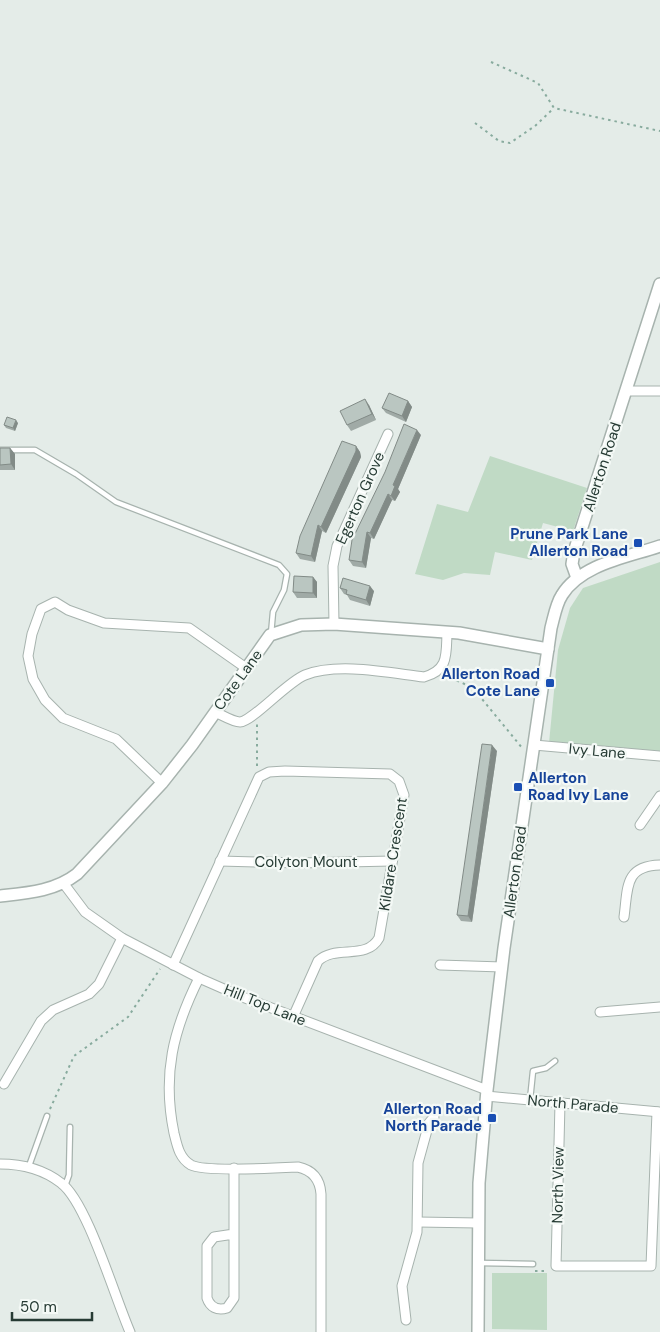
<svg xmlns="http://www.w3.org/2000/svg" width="660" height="1332" font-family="'DM Sans',sans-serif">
<rect width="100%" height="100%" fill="#e4ece8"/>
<!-- green -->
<g fill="#c0dac5">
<path d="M490,456L587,488L573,531L543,523L532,560L495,552L490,575L464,573L443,580L415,574L437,504L468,512Z"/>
<path d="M660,562V751L549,743L558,650L570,608L583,588Z"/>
<path d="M492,1273H547V1330L492,1329Z"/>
</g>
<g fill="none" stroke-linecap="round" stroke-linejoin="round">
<defs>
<g id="service">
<path d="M0,450H35L76,474L116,502L279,565L287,574L284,590L273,612L271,634"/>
<path d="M530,1100L533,1071L546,1068L555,1061"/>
<path d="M29,1166L47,1116"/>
<path d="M65,1186L69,1175L70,1127"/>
<path d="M479,1263L533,1264"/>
</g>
<g id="minor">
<path d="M626,391H660"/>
<path d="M334,624L333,566L337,546L388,434"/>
<path d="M215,712C222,715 233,722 240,722C253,721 287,682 305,675C338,662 390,673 424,677C449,670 446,654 447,633"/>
<path d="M534,745L660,756"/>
<path d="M162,783L116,739L63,718L45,700L33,679L28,656L32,634L41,609L55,602L68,610L104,623L189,628L246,668"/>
<path d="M640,825L660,796"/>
<path d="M220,861L299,863L392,861"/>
<path d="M64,884L85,912L122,938L199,978L240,996L487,1090"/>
<path d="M624,917C628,888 624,866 660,865"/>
<path d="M173,965L259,777L269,772L285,771L390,774L399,781L404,795L379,938C366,961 336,944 318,961L293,1017"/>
<path d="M440,965L502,967"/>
<path d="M199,978C173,1030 162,1075 174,1133C177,1145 179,1158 191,1165C204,1172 279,1168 298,1167C312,1170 320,1179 321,1194V1332"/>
<path d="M600,1012L660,1007"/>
<path d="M4,1084L41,1021L53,1010L89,994L99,984L122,938"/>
<path d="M486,1096L660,1112"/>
<path d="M560,1103L556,1266H651L657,1112"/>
<path d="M0,1164C22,1164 43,1169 61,1183C87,1202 115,1298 130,1332"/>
<path d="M234,1168V1234L214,1237L207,1246V1298C210,1307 217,1311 227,1308L234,1298V1234"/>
<path d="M418,1222L478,1223"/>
<path d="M406,1320L402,1286L417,1232L418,1163L429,1123L434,1117"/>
</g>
<g id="tertiary">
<path d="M577,578L572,564L574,552L660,284"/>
<path d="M0,896C28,893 55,891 77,874L162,783L192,745L270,635L301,625L334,624L459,633L548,649"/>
<path d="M478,1332L479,1183L487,1090L504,948L551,628C554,617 556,604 562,595C581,564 628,557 660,546"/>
</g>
</defs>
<!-- service casing -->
<use href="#service" stroke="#a7b3ae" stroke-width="7"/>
<!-- minor casing -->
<use href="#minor" stroke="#a7b3ae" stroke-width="11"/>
<!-- tertiary casing -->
<use href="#tertiary" stroke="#a7b3ae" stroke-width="14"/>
<!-- path -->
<g stroke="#88ab9e" stroke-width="2" stroke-dasharray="2.5 4" stroke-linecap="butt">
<path d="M491,62L538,83L554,108L660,131"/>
<path d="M475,123L499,141L510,143L535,126L554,108"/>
<path d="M445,675L473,688L523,749"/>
<path d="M257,766V724"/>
<path d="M50,1109L74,1056L128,1017L160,969"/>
<path d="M535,1271H548"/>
</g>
<!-- service -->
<use href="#service" stroke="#fff" stroke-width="4.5"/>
<!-- minor -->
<use href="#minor" stroke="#fff" stroke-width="9"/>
<!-- tertiary -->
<use href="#tertiary" stroke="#fff" stroke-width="11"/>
</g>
<!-- wall -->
<g fill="#a0aaa6">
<path d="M408,401L412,407L406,422L386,413L382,408Z"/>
<path d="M369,405L376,420L351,431L347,425Z"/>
<path d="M18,423L15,431L6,428L4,425Z"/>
<path d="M421,435L398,489L400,492L395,501L392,500L374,539L371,538L366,568L353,566L349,560Z"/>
<path d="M356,446L360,452L361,457L326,533L322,531L315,562L300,559L296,553Z"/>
<path d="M0,448H10L15,454V470H0Z"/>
<path d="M313,577L317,582V598H297L293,592Z"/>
<path d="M340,588L374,591L370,606L350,600L347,595L344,594Z"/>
<path d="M497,751L472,922L461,921L457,915Z"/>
</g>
<!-- shaded-wall -->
<g fill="#828b87">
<path d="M365,399L369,405L376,420L372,414Z"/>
<path d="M408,401L412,407L406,422L402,416Z"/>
<path d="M16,420L18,423L15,431L13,428Z"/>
<path d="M417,430L421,435L398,489L400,492L395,501L391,496L393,485Z"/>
<path d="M356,446L360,452L361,457L326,533L321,527Z"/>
<path d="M10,448L15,454V470L11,464Z"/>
<path d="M388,494L392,500L374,539L370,533Z"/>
<path d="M318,525L322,531L315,562L311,556Z"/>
<path d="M367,532L371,538L366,568L362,562Z"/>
<path d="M313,577L317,582V598L313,593Z"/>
<path d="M370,586L374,591L370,606L366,600Z"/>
<path d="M492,745L497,751L472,922L468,916Z"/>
</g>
<!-- building -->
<g fill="#bac6c1" stroke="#828b87">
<path d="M389,393L408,401L402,416L382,408Z"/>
<path d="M365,399L372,414L347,425L340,411Z"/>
<path d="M7,417L16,420L13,428L4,425Z"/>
<path d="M404,424L417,430L393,485L395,486L391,496L388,494L370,533L367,532L362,562L349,560L352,540L385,472Z"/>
<path d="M342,441L356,446V451L321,527L318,525L311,556L296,553L300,536Z"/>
<path d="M0,448H10L11,464L0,465Z"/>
<path d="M294,576L313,577V593L293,592Z"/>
<path d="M343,578L370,586L366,600L346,594L347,590L340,588Z"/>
<path d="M482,744L492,745L468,916L457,915Z"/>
</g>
<!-- markers -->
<g fill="#1a4fb4" stroke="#f4f9f6" stroke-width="2">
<rect x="633" y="538" width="10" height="10" rx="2.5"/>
<rect x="545" y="678" width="10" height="10" rx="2.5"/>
<rect x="513" y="782" width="10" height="10" rx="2.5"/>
<rect x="487" y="1113" width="10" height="10" rx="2.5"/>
</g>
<g text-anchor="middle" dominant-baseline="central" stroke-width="4.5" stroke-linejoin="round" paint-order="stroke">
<!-- street labels -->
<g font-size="15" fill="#263b34" stroke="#f4f9f6">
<text transform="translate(602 467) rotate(-72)">Allerton Road</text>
<text transform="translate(360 498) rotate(-66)">Egerton Grove</text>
<text transform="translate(238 680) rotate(-54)">Cote Lane</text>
<text transform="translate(597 751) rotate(5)">Ivy Lane</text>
<text transform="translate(393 854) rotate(-81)">Kildare Crescent</text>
<text x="306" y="862">Colyton Mount</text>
<text transform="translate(515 872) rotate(-82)">Allerton Road</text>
<text transform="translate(265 1005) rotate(22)">Hill Top Lane</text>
<text transform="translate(573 1104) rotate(5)">North Parade</text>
<text transform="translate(558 1185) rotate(-89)">North View</text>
</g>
<!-- transit labels -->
<g font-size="15" font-weight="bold" fill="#164399" stroke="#f4f9f6" text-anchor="end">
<text x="628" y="534">Prune Park Lane<tspan x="628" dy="17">Allerton Road</tspan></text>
<text x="540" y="674">Allerton Road<tspan x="540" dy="17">Cote Lane</tspan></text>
<text x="528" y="778" text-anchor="start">Allerton<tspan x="528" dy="17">Road Ivy Lane</tspan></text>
<text x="482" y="1109">Allerton Road<tspan x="482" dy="17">North Parade</tspan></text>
</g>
</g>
<!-- scale -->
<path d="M12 1312v8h80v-8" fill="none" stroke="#263b34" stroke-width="2.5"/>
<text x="20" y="1312" font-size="15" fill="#263b34" stroke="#f4f9f6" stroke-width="4" paint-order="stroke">50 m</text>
</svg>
